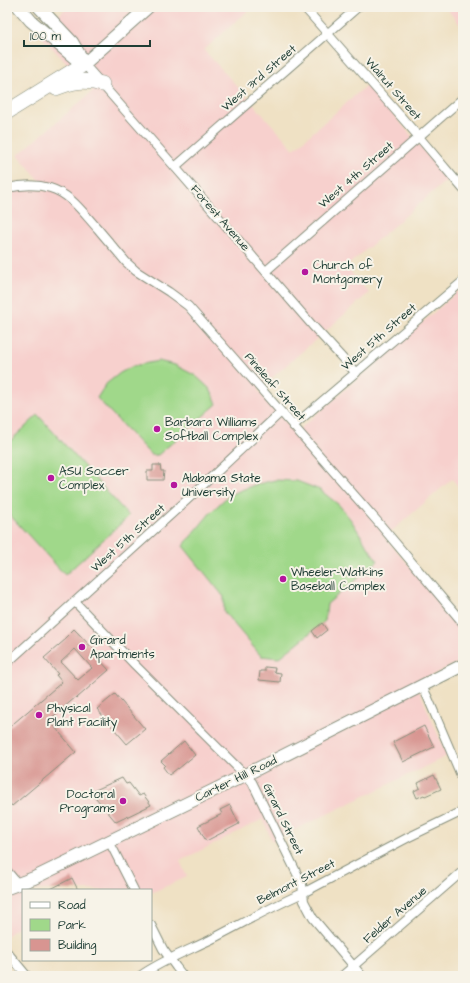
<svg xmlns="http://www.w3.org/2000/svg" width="470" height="983" font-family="'Architects Daughter',sans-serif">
<rect width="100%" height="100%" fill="#f7f3e8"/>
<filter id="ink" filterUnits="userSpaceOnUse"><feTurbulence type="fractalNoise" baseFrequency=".025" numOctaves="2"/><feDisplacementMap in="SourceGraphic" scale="8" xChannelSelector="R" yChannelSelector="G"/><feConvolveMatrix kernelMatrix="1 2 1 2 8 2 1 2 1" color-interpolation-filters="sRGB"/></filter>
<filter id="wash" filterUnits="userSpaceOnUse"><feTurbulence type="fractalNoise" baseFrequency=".012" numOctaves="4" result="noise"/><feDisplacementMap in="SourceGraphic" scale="16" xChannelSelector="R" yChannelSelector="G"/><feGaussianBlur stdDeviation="0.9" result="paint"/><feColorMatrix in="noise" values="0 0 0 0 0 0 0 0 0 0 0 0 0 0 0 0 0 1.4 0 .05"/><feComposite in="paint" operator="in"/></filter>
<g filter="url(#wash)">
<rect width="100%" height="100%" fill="#efe1c4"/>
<!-- built -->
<g fill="#f7d0cd">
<path d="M67,7H252L204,50L294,149L368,84L448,179L346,267L369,293L258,390L295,433L463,287V492L452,479L385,537L463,629V660L416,683L447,756L272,841L263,819L180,861L187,877L151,893V890H23V923L7,936V190L21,188L48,190L18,155L93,91L39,34Z"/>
<path d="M445,7H463V28Z"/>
</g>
<!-- green -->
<g fill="#a0d88a" stroke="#608a5f">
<path d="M158,361L175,365L196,376L210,389L217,404L158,455H151L97,398L106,384L120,373L133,366Z"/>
<path d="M38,415L129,516L65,575L7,512V444Z"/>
<path d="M275,480L297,481L320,490L339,505L351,520L372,553L378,561L327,604L325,621L279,658L261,656L224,612V597L183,546L211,512L229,495L254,485Z"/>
</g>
<g id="blocks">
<!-- building -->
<g fill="#d89591" fill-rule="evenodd">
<path d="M153,465H160L161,471H164L163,480H147V471H153Z"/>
<path d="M322,623L327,630L317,638L312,631Z"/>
<path d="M74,629L100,656L98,658L109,670L77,698L76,697L49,720L76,752L12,806L7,800V729L62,682L56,675L58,674L44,658L66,639L65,638ZM75,649L92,668L78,680L61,662Z"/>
<path d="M265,667L275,668L274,672L281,673L280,682L259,680L260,671H265Z"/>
<path d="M115,694L145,729L127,744L97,709Z"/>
<path d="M424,726L434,747L403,762L393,742Z"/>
<path d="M184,741L195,755L178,769V768L169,775L163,767L165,765L161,761Z"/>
<path d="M434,775L441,789L425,796L424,795L417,798L414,791L420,788L418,783Z"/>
<path d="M122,778L126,784L129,783L139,796L143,794L151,805L116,822L91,792Z"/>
<path d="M230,805L239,824L206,841L198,826L222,814L220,810Z"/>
<path d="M72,878L78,890H49Z"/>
</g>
</g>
</g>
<g filter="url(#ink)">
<use href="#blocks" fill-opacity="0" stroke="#878f7c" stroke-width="1"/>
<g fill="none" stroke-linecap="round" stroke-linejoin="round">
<defs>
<g id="street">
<path d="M304,7L419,137L463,189"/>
<path d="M84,64L175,167L312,325L356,373"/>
<path d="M175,167L358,7"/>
<path d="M7,188C21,185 36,184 50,188C71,194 84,214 98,229C107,240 117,251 126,262L136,271L169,292L188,306L377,521L463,623"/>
<path d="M266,271L463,98"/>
<path d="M293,426L463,281"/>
<path d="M75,602L135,665L252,782L302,884L304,901L313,918L362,976"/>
<path d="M7,663L187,500L281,412"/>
<path d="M422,686L428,698L463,780"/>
<path d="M109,841L134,890"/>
<path d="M7,871L18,884"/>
<path d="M151,925L163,949L176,967L183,976"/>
<path d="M7,952L27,976"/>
<path d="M140,976C161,961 187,951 210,940C241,924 271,907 303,893L409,837L463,811"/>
<path d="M342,976L463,871"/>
</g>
<g id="secondary">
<path d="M19,7L31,21L76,59L84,64"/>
<path d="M39,7L72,42L83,61"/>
<path d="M84,64L148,7"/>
<path d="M7,888L34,878L245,775L463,665"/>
</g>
<g id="highway">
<path d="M56,88C72,81 85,79 102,84"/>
<path d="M7,112L84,64"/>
</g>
</defs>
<!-- street casing -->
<use href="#street" stroke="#878f7c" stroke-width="10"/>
<!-- secondary casing -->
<use href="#secondary" stroke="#878f7c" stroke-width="14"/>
<!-- highway casing -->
<use href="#highway" stroke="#878f7c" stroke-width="16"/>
<!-- street -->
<use href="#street" stroke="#fff" stroke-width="8"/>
<!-- secondary -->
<use href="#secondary" stroke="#fff" stroke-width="12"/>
<!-- highway -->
<use href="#highway" stroke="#fff" stroke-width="15"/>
</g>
</g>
<!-- markers -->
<g fill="#b5179e" stroke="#f7f3e8" stroke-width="1.5">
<circle cx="305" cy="272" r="4"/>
<circle cx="157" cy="429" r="4"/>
<circle cx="51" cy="478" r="4"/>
<circle cx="174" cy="485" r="4"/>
<circle cx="283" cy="579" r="4"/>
<circle cx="82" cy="647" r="4"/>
<circle cx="39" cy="715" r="4"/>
<circle cx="123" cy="801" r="4"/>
</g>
<g text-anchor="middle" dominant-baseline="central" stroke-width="4" stroke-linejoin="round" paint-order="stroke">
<!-- street labels -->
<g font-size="12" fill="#1f3d34" stroke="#f7f3e8">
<text transform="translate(259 78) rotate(-41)">West 3rd Street</text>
<text transform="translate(393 89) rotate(49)">Walnut Street</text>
<text transform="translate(356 175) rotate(-41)">West 4th Street</text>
<text transform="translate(220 218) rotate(49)">Forest Avenue</text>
<text transform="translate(379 337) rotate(-41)">West 5th Street</text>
<text transform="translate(275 387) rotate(49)">Pineleaf Street</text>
<text transform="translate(128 538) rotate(-42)">West 5th Street</text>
<text transform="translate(236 779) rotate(-26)">Carter Hill Road</text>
<text transform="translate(283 819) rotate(64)">Girard Street</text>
<text transform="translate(296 882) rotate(-27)">Belmont Street</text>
<text transform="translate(395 915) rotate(-41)">Felder Avenue</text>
</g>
<!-- poi labels -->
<g font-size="12" fill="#1f3d34" stroke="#f7f3e8" text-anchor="start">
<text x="313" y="265">Church of<tspan x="313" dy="14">Montgomery</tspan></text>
<text x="165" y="422">Barbara Williams<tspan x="165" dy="14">Softball Complex</tspan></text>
<text x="59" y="471">ASU Soccer<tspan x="59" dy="14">Complex</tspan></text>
<text x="182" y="478">Alabama State<tspan x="182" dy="14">University</tspan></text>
<text x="291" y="572">Wheeler-Watkins<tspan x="291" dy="14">Baseball Complex</tspan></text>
<text x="90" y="640">Girard<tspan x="90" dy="14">Apartments</tspan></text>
<text x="47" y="708">Physical<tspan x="47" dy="14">Plant Facility</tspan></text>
<text x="115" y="794" text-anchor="end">Doctoral<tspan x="115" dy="14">Programs</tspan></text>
</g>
</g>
<!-- margin -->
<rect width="470" height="983" fill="none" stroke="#f7f3e8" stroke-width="24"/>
<!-- legend -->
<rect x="22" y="889" width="130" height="72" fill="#f7f3e8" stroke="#a1aaa0"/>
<rect x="30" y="902" width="20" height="6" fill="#ffffff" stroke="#a1aaa0"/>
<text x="58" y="909" font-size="12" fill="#1f3d34">Road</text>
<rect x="30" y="919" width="20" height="12" fill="#a0d88a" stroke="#a1aaa0"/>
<text x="58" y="929" font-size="12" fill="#1f3d34">Park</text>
<rect x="30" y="939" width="20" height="12" fill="#d89591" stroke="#a1aaa0"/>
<text x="58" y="949" font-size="12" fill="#1f3d34">Building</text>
<!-- scale -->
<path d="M24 40v6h126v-6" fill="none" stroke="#1f3d34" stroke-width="2"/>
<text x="30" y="40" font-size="12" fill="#1f3d34" stroke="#f7f3e8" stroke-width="3" paint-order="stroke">100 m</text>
</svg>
